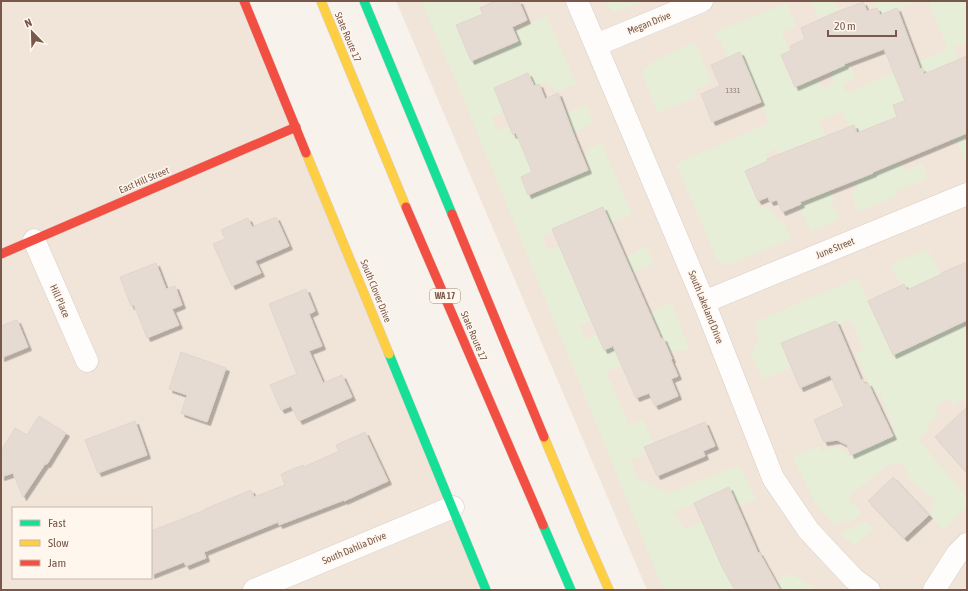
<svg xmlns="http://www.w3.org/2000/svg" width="968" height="591" font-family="'Asap Condensed',sans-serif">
<defs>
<filter id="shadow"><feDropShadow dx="3.5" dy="3.5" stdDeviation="0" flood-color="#0004"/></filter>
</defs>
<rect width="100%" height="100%" fill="#f8f2ec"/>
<!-- residential -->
<g fill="#f1e5d9" fill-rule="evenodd">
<path d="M1,1H245L490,590H1ZM13,508H151V578H13Z"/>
<path d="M396,1H967V590H647Z"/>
</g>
<!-- green -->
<g fill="#e6eed7">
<path d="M421,1H481L478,3L483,14L456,25L471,61L518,41L514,32L546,16L577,85L556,91L545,82L534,86L528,73L494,88L504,112L492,118L498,131L510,126L513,134L566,113L586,105L594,122L573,133L532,172L521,177L528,195L590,169L585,157V151L601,143L632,214L610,224L603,207L552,229L554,232L542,237L548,250L559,246L625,258L646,246L654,264L632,272L580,294L591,320L580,326L586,339L650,313L671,303L690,350L668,351L663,338L619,358L622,365L606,372L629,425L643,420L654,443L647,454L630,460L638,479L669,493L739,465L756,499L737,507L728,488L674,512L684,530L702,522L714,548L743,536L752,557L725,572L735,590H664L460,90Z"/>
<path d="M605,1H643L615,12L608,7Z"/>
<path d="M811,1H834L840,11L829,16L855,79L843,84L847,93L948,49L928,1H967V42L954,47L959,60L942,73L967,133V160H965L947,118L942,119L922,68L896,78L905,101L893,105L897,117L884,122L904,171L923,164L927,179L897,191L895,197L858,212L851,192L857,188L856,180L873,173L854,125L849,127L842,111L819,121L825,136L809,143L829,191L834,200L831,202L839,220L811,231L798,205L801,204L777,148L765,154L768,161L745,171L759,207H766L773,211L778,222L783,220L791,239L731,264L722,265L716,257L676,164L769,123L741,53L728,57L715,32L787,3L796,26L782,33L789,52L781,55L795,87L816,78L823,89L834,84L831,71L845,65L825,18L820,20Z"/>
<path d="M873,1H919L897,10L896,8L880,15Z"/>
<path d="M695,42L712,83L694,90L697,97L658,113L646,85L643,71L650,63Z"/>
<path d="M927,249L941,273L954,301L967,300V406L961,399L954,405L947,398L934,410L938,416L926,427L929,431L918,439L967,498V506L944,530L929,515L935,500L911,480L903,464H889L850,495L849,500L862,513L854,519L834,525L815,503L793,457L819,446L821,451L836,447L846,453L849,457L851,455L893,436L890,430L894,428L880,393L874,394L855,353L864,349L851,320L838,325L836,321L782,343L791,367L763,379L751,354L758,341L755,322L858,278L893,355L951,328L907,290L904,284L901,285L891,264Z"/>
<path d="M866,521L874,529L854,545L839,533Z"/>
<path d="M790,573L818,590H771L773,584Z"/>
</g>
<!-- building -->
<g fill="#e5dbd3" stroke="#e1d5ce" filter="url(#shadow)">
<path d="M495,1H519L527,20L512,27L518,41L471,61L456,25L483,14L480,8Z"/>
<path d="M863,2L867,11L877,8L880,15L897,8L920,69L922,68L924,74L967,56V133L873,172V173L800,202L801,204L782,212L777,200L770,202L768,197L758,201L745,171L768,161L767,159L854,125L857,133L897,117L893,105L905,101L884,49L844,64L845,65L795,87L781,55L792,50L790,46L805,39L801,28L836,12Z"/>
<path d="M740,52L761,102L712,122L701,94L720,86L711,65Z"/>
<path d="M528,73L534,86L539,84L545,99L558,93L573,133L588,170L528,195L521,177L532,172L516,133L513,135L494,88Z"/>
<path d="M603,207L661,339L663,338L672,359L671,360L678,376L671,379L678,396L655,406L649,393L636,398L613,346L604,350L552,229Z"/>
<path d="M276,217L289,246L255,261L261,273L232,286L213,244L225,239L221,230L248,218L252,227Z"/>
<path d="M967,262V320L893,355L868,301L904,284L907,290L942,274L941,273Z"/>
<path d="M156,263L166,289L175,286L182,305L172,309L179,325L147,338L134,305L131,306L120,277Z"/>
<path d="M306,289L315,311L309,314L322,346L309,351L323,383L342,375L352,397L299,421L291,406L281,410L270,385L297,374L269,304Z"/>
<path d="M17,320L28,347L1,358V326Z"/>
<path d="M836,321L861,380L863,379L865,384L868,383L893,436L851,455L847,445L837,440L824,442L814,420L844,406L830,375L800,388L781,343Z"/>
<path d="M181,352L226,368L207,422L181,413L187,395L169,389Z"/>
<path d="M967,407V473L935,437Z"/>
<path d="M39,416L66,433L47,464H45L23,497L13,473L1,477V451L15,428L27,435Z"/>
<path d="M135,421L147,455L98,473L85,440Z"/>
<path d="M705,422L715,446L703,451L705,456L657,476L644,447Z"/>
<path d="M365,432L388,481L344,501V500L279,525L278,522L204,552L206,558L186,566L184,562L151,575V531L205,510V509L251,490L254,497L285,485L281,474L303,465L304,467L339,451L336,445Z"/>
<path d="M893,477L929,515L904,538L868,501Z"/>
<path d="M729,487L758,553L759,552L780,590H735L723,569L694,503Z"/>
</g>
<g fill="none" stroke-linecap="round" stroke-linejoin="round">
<defs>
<g id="street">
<path d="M577,1L704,302L773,478L809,531L854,579L869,590"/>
<path d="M596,45L702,1"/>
<path d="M34,240L87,361"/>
<path d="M704,302L967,194"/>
<path d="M254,590L453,507"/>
<path d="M934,590L957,554L967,544"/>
</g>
<g id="fast">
<path d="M364,1L452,214"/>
<path d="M389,354L486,590"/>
<path d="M543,525L571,590"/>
</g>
<g id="slow">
<path d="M321,1L406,207"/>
<path d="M306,153L389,354"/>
<path d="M544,437L587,540L609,590"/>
</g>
<g id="jam">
<path d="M244,1L306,153"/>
<path d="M406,207L543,525"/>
<path d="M452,214L544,437"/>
<path d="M1,254L296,127"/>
</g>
</defs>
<!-- street casing -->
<use href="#street" stroke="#d7cec8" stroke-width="23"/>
<!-- fast casing -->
<use href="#fast" stroke="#d8cec8" stroke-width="10"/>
<!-- slow casing -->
<use href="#slow" stroke="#d8cec8" stroke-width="10"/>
<!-- jam casing -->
<use href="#jam" stroke="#d8cec8" stroke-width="10"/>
<!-- street -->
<use href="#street" stroke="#fefdfc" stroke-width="22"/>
<!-- fast -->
<use href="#fast" stroke="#16e098" stroke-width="9"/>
<!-- slow -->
<use href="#slow" stroke="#ffcf43" stroke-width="9"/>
<!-- jam -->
<use href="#jam" stroke="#f24e42" stroke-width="9"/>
</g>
<g text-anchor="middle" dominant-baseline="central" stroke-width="3" stroke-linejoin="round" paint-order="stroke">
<!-- number labels -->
<g font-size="8" fill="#957b6e">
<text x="733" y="90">1331</text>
</g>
<!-- shield labels -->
<rect fill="#fff7ee" stroke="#a0887b" stroke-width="1" x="430" y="289" width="30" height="14" rx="3"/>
<g font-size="9" font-weight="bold" fill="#78584a">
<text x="445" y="296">WA 17</text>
</g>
<!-- street labels -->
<g font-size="10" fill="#78584a" stroke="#fff7ee">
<text transform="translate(649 23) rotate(-22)">Megan Drive</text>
<text transform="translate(348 37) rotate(67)">State Route 17</text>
<text transform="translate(144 180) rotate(-23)">East Hill Street</text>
<text transform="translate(835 248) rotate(-22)">June Street</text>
<text transform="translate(376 291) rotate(68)">South Clover Drive</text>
<text transform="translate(60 301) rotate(66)">Hill Place</text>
<text transform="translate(706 307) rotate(68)">South Lakeland Drive</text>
<text transform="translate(474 336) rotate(67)">State Route 17</text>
<text transform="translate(354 548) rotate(-23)">South Dahlia Drive</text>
</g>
</g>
<!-- border -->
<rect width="968" height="591" fill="none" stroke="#78584a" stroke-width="4"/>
<!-- legend -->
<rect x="12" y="507" width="140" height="72" fill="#fff7ee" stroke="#c9b7ac"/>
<rect x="20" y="520" width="20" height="6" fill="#16e098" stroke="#c9b7ac"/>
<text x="48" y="527" font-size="12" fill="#78584a">Fast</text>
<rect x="20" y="540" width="20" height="6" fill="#ffcf43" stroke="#c9b7ac"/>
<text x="48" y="547" font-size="12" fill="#78584a">Slow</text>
<rect x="20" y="560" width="20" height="6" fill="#f24e42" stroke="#c9b7ac"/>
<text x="48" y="567" font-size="12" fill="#78584a">Jam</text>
<!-- north arrow -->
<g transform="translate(32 32) rotate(337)" stroke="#fff7ee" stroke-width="3" paint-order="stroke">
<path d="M0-3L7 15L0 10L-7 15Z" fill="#78584a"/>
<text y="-6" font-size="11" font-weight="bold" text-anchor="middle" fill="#78584a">N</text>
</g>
<!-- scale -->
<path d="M828 30v6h68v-6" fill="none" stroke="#78584a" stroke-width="2"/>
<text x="834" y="30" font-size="12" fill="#78584a" stroke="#fff7ee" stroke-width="3" paint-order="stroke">20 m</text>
</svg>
